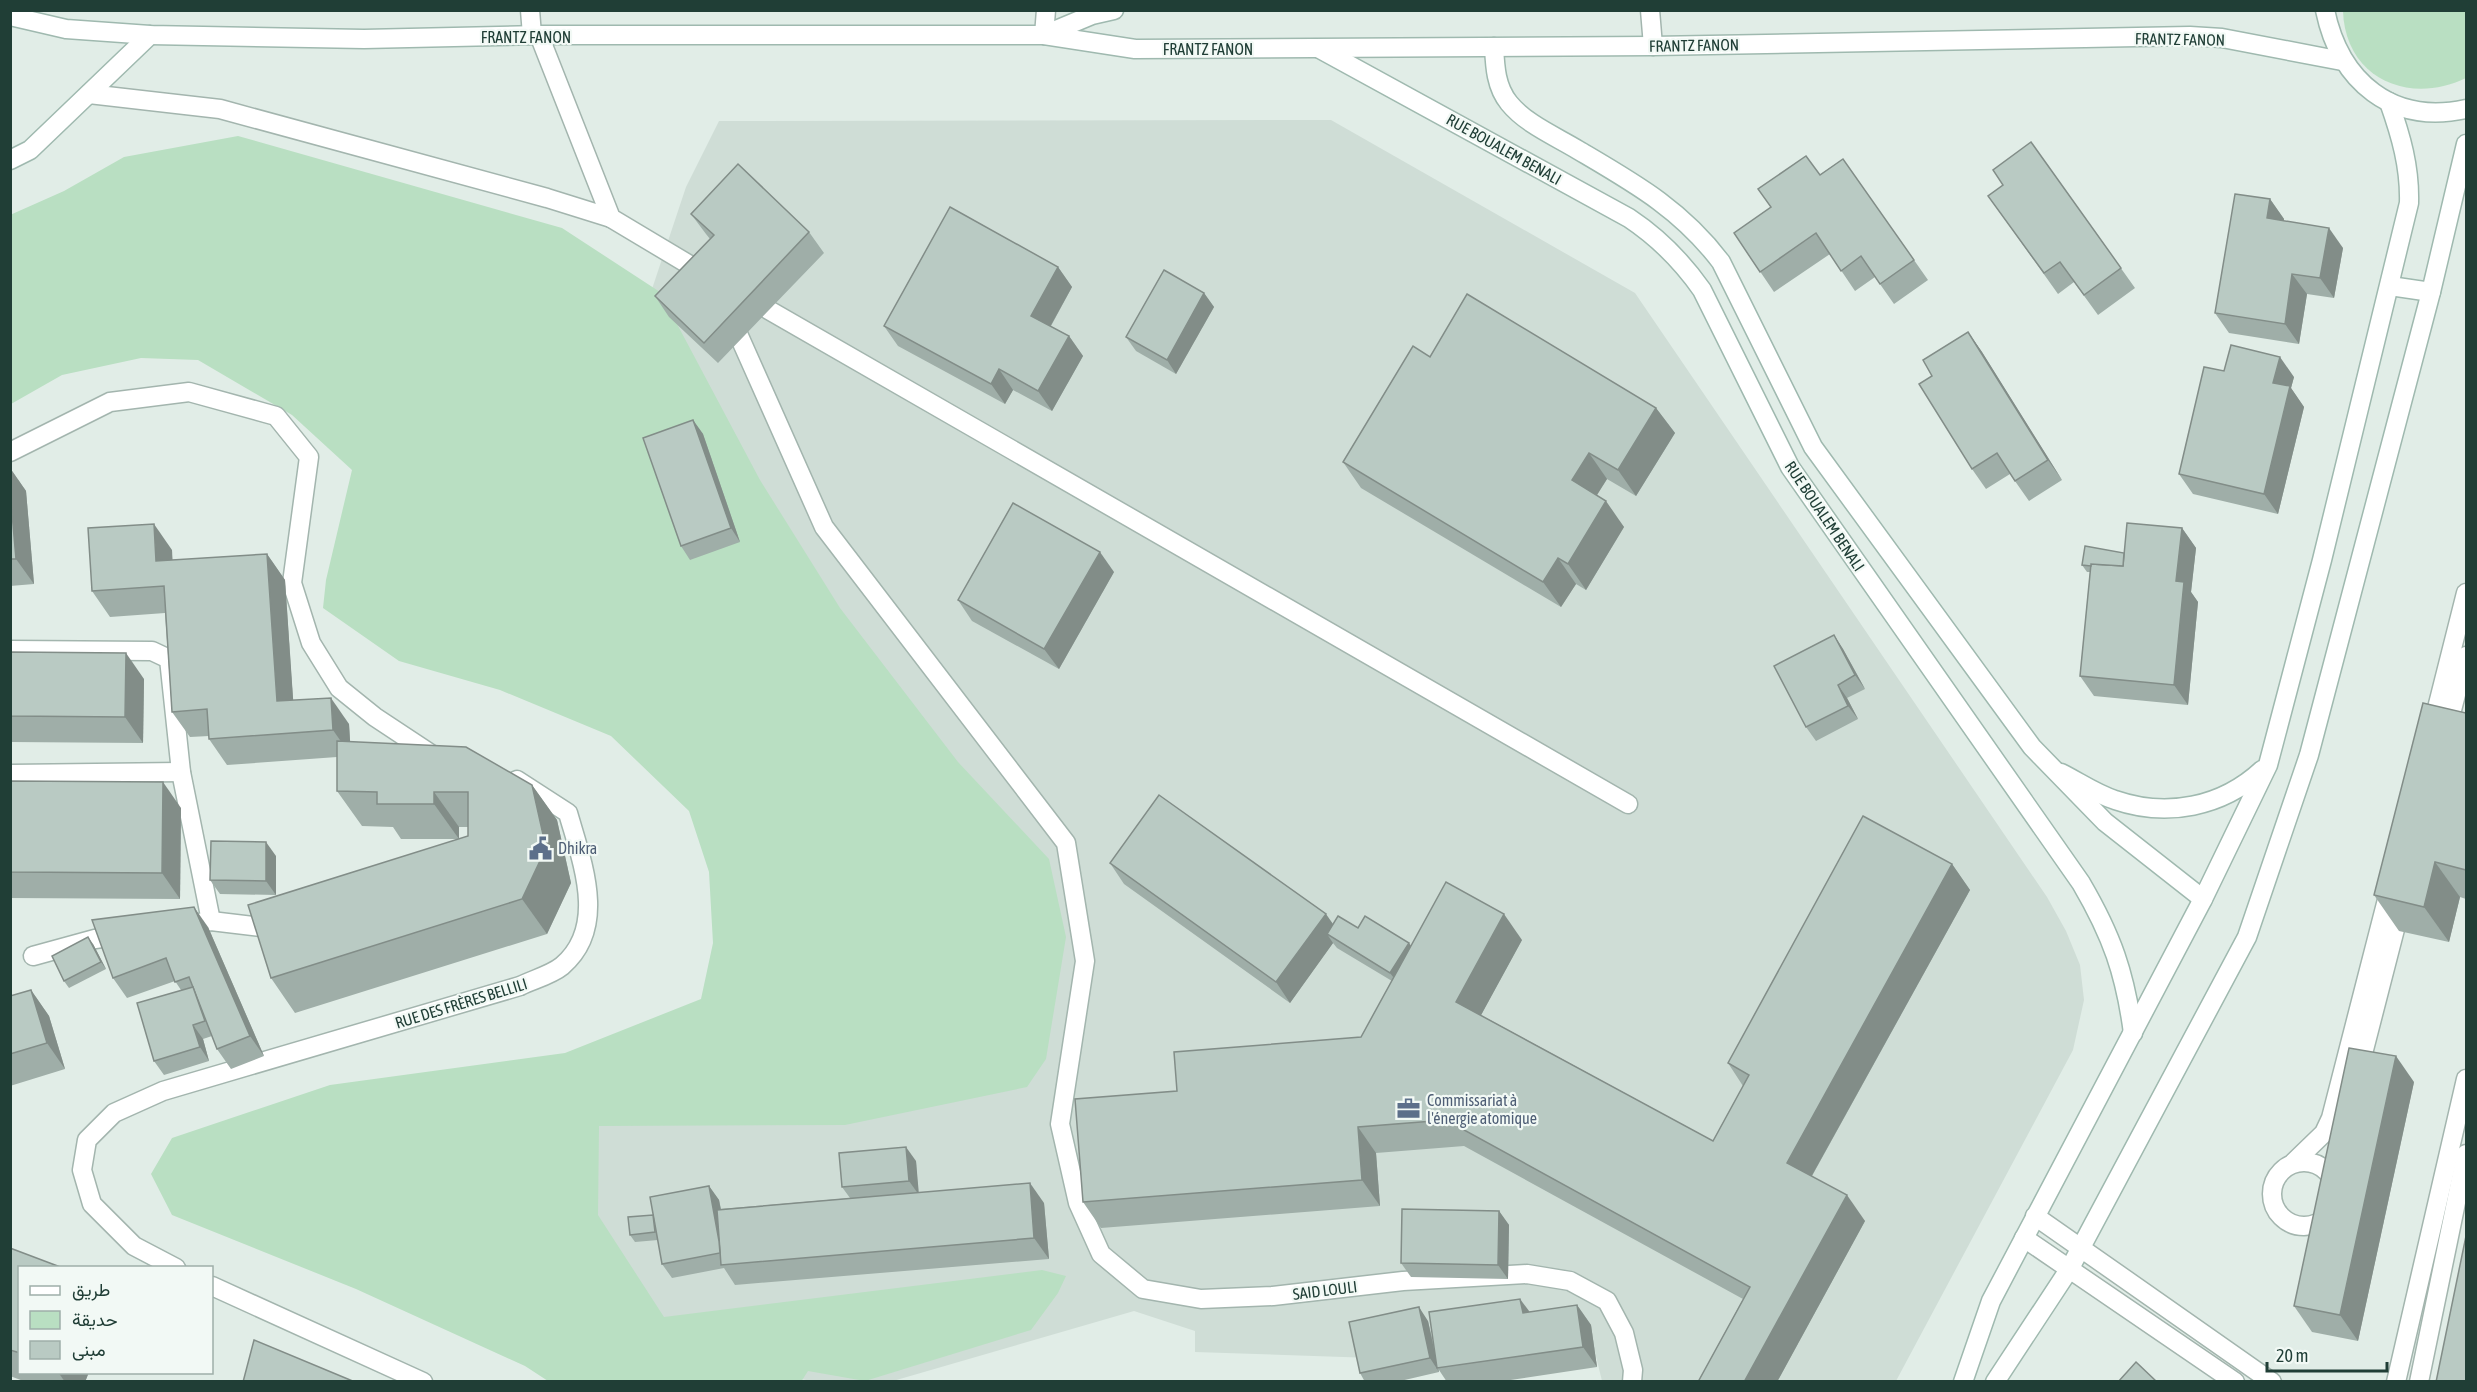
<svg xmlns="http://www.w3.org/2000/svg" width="2477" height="1392" font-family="'Asap Condensed',Vazirmatn,sans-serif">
<rect width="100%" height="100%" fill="#e1ede7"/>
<!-- built -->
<path fill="#cfddd6" d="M1331,120L1635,293L2047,897L2066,931L2080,965L2084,1000L2073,1050L1896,1381H1602L1593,1344L1402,1359L1195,1352V1331L1134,1311L893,1381H812L656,1354L214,1177L727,1001L650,295L686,187L719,121Z"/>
<!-- green -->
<g fill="#b9dfc2">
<path d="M2343,11H2466V78C2409,106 2345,78 2343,11Z"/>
<path d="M238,136L562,228L660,292L760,480L840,608L958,762L1049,859L1066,937L1046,1059L1027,1087L845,1125L599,1126L598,1215L664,1317L1042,1270L1066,1276L1058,1293L1031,1330L865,1381L808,1371L801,1382L548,1381L525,1366L356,1289L172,1215L151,1174L172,1138L330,1085L565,1053L701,999L713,943L709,872L689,811L611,736L500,690L399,661L323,608L326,580L352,470L292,415L198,360L141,358L62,375L11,404L10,215L64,191L124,157Z"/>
</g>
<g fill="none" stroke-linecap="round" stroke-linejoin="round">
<defs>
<g id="lane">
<path d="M530,10L532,35"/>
<path d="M1650,10L1653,46"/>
<path d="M539,35L611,218L708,276"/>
<path d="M1044,35L1046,10"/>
<path d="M748,298L1628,804"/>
<path d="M731,318L824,527L1066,843L1085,961L1060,1124L1078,1203L1101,1254L1143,1289L1201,1299L1273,1296L1403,1281L1527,1274L1570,1281L1607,1301L1624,1333L1633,1370L1632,1382"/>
<path d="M2432,728L2466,593"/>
<path d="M2446,733L2466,656"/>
<path d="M2358,1073L2402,902"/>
<circle cx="2304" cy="1194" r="32"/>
<path d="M2294,1162L2324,1133L2331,1118L2390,888"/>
<path d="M2035,1216L2272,1382"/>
<path d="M2024,1238L2235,1382"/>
<path d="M2396,1382L2466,1079"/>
<path d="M2419,1382L2466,1154"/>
</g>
<g id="street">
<path d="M89,94L220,109L547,198L611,218"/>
<path d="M10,452L110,402L189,392L276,416L309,457L292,583L311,643L339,688L375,717L437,758"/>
<path d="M10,650L152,651L169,659L181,772L211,921"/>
<path d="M10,774L181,772"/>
<path d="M199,923L211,921L270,928"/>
<path d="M33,956L95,939L122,935"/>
<path d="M176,1268L134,1246L92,1204L82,1170L87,1140L114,1113L163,1091L520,986C532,980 551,975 562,966C608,927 582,862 568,813L517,780"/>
<path d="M212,1286L423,1382"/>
</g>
<g id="secondary">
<path d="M2325,10C2340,82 2392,125 2466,109"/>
<path d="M10,16L66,29L150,35L364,39L539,35H1044L1135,49L1653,46L2190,36L2222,38L2342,61"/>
<path d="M1044,35L1092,15L1114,10"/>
<path d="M1494,47C1495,67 1496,87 1509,103C1526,124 1555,136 1578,150C1634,183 1681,209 1721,262L1813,447L2032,747L2105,822L2203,899"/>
<path d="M1320,49L1629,218C1659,238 1681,260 1702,290L1790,467L2081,883C2112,936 2125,973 2133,1033"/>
<path d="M10,160L30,150L150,35"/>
<path d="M2390,286L2431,292"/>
<path d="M2061,773C2079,782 2096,794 2115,800C2167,818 2222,807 2262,770"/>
<path d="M1963,1382L1991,1301L2203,899L2268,765L2322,560L2409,203C2410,167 2401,136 2389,102"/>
<path d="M1995,1382L2070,1268L2247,937L2309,755L2431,292L2466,144"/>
</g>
</defs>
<!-- lane casing -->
<use href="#lane" stroke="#a3b5ae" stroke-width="21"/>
<!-- street casing -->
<use href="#street" stroke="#a3b5ae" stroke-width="21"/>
<!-- secondary casing -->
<use href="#secondary" stroke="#9fb9af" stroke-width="21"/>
<!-- lane -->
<use href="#lane" stroke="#fff" stroke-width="18"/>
<!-- street -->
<use href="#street" stroke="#fff" stroke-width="18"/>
<!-- secondary -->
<use href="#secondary" stroke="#fff" stroke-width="18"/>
</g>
<!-- wall -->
<g fill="#9faea8">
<path d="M2031,142L2135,288L2098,315L2074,282L2058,294L1988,196L2003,185Z"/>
<path d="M1843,159L1928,280L1894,304L1875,277L1855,291L1830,254L1774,292L1734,233L1771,207Z"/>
<path d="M2270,199L2284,219V221L2343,248L2334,298L2307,294L2299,344L2229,333L2215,313Z"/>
<path d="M691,214L809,232L824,253L718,363L669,317L655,296L710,239L706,234Z"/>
<path d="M1058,267L1072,287L1051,326L1069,336L1083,356L1052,411L1013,390L1005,404L898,346L884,326Z"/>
<path d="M1204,293L1214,307L1176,374L1136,351L1126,337Z"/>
<path d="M1968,332L1982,352L2062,480L2029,501L2010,474L1986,489L1972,469L1932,376Z"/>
<path d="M1430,357L1656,408L1675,433L1636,496L1607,479L1597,495L1624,527L1586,590L1576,584L1561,607L1361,488L1343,462Z"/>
<path d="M2224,371L2294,377L2291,388L2304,407L2278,514L2193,494L2179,474Z"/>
<path d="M693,420L703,434L740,542L690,560L681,546Z"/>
<path d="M10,468L26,491L34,584L10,586Z"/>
<path d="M2182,528L2196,548L2191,592L2198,602L2188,705L2094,696L2080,676L2090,572H2087L2082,565L2124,553Z"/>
<path d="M172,550V560L267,554L285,580L293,700L349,724L350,742L532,785L557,820L571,883L547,934L295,1013L271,978L468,836V827H459V839H401L393,827L362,826L337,791V757L227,765L209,739V736L190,737L172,712L165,613L110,617L92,591Z"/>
<path d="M1114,572L1059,669L972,621L958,600Z"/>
<path d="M1834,635L1843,649L1865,689L1847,698L1858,719L1816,741L1806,727Z"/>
<path d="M10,652L144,679L143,743L10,742Z"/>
<path d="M2466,713V899L2460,897L2449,942L2399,931L2374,895Z"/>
<path d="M10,781L181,808L180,899L10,898Z"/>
<path d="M276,856V895L220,894L210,880Z"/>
<path d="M1110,863L1333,925L1358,928L1411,946L1522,940L1481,1015L1713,1141L1743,1086L1728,1063L1952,864L1970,890L1812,1176L1865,1221L1777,1382H1698L1743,1299L1464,1146L1376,1153L1380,1206L1101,1228L1083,1202L1177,1091L1361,1037L1392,981L1337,948L1333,943L1290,1003L1124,884Z"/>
<path d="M208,927L264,1056L231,1069L217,1049L212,1036L203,1039L209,1061L164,1075L154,1061L181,990L175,981L127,998L113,978Z"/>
<path d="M93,944L106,969L69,988L64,981Z"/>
<path d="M31,990L49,1016L65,1069L10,1086V996Z"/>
<path d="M2414,1082L2358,1341L2312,1332L2294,1306Z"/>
<path d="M916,1161L918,1193L1044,1203L1049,1259L735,1285L724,1268L672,1278L662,1264L658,1240L635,1242L630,1235L653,1215L709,1186L719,1200L721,1209L850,1198L842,1187Z"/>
<path d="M1499,1211L1509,1225L1508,1279L1411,1277L1401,1263Z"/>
<path d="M10,1248L20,1268V1372H89L85,1382H26L10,1376Z"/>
<path d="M1577,1305L1591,1325L1597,1367L1497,1382H1447L1439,1370V1372L1396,1382H1365L1360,1373L1428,1321L1435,1350L1530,1312Z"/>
</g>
<!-- shaded-wall -->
<g fill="#828d88">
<path d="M2270,199L2284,219L2281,238L2267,218Z"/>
<path d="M2329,228L2343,248L2334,298L2320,278Z"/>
<path d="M1058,267L1072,287L1045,336L1031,316Z"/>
<path d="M2292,274L2307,294L2299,344L2285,324Z"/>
<path d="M1204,293L1214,307L1176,374L1167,360Z"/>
<path d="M1968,332L1982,352L2062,480L2048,460Z"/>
<path d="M1069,336L1083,356L1052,411L1038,391Z"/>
<path d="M2280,357L2294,377L2291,388L2304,407L2278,514L2264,494L2273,383Z"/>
<path d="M999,369L1013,390L1005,404L991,384Z"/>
<path d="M1656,408L1675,433L1636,496L1618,470Z"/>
<path d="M693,420L703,434L740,542L731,528Z"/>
<path d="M1589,453L1607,479L1590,506L1572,480Z"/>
<path d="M10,468L26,491L34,584L16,559L10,490Z"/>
<path d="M1606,501L1624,527L1586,590L1568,564Z"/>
<path d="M154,524L172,550L174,587L156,561Z"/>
<path d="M2182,528L2196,548L2191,592L2198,602L2188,705L2174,685L2176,581Z"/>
<path d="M1100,552L1114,572L1059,669L1044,649Z"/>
<path d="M267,554L285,580L295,727L277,701Z"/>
<path d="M1558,558L1576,584L1561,607L1543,582Z"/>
<path d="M1834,635L1843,649L1865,689L1855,675Z"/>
<path d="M126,653L144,679L143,743L125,717Z"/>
<path d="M1838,685L1847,698L1858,719L1848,706Z"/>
<path d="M331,698L349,724L351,756L333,730Z"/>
<path d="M163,782L181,808L180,899L162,873Z"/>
<path d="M532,785L557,820L571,883L547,934L522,899Z"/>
<path d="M434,792L459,827V839L434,804Z"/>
<path d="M266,842L276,856V895L266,881Z"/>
<path d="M2435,862L2460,897L2449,942L2424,907Z"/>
<path d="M1952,864L1970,890L1805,1188L1787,1163Z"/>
<path d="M194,907L208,927L264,1056L250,1036Z"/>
<path d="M1326,914L1340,934H1327L1333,943L1290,1003L1276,982Z"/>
<path d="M1504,914L1522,940L1474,1028L1456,1002Z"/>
<path d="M88,937L93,944L106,969L101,962Z"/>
<path d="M1409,943L1419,957L1400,986L1390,973Z"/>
<path d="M31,990L49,1016L65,1069L47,1043Z"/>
<path d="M193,1025L203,1039L209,1061L200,1047Z"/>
<path d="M2396,1056L2414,1082L2358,1341L2340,1315Z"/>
<path d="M1358,1127L1376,1153L1380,1206L1362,1180Z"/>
<path d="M906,1147L916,1161L919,1195L909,1181Z"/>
<path d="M1030,1183L1044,1203L1049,1259L1034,1238Z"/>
<path d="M709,1186L719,1200L731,1264L721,1253Z"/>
<path d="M1847,1195L1865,1221L1777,1382H1744Z"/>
<path d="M1499,1211L1509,1225L1508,1279L1498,1265Z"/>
<path d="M1520,1299L1535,1319L1523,1313Z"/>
<path d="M1577,1305L1591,1325L1597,1367L1583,1347Z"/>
<path d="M1419,1307L1428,1321L1438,1368H1437L1439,1372L1430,1358Z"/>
<path d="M58,1372H89L85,1382H65Z"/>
</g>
<!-- building -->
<g fill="#b9cac3" stroke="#828d88" stroke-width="1.5">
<path d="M2031,142L2121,268L2084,295L2060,262L2044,273L1988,196L2003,185L1993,170Z"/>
<path d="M1806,156L1820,175L1843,159L1914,260L1880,284L1861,256L1841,271L1816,233L1760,272L1734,233L1771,207L1758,189Z"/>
<path d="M738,164L809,232L704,343L655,296L714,235L691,214Z"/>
<path d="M2235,194L2270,199L2267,218L2329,228L2320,278L2292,274L2285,324L2215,313Z"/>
<path d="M950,207L1058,267L1031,316L1069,336L1038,391L999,369L991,384L884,326Z"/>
<path d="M1164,270L1204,293L1167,360L1126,337Z"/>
<path d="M1467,294L1656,408L1618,470L1589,453L1572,480L1606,501L1568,564L1558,558L1543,582L1343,462L1413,346L1430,357Z"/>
<path d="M1968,332L2048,460L2015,481L1997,453L1972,469L1919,384L1932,376L1923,360Z"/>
<path d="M2231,345L2280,357L2273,383L2290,386L2264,494L2179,474L2204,367L2224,371Z"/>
<path d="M693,420L731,528L681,546L643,438Z"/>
<path d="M10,490L16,559H10Z"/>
<path d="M1013,503L1100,552L1044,649L958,600Z"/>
<path d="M2127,523L2182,528L2176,581L2184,582L2174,685L2080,676L2091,564L2123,566Z"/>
<path d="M154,524L156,561L267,554L277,701L331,698L333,730L209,739L207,709L172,712L164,586L92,591L88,528Z"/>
<path d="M2085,546L2124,553L2123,566L2091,564V566L2082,565Z"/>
<path d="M1834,635L1855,675L1838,685L1848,706L1806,727L1774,666Z"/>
<path d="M10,652L126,653L125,717L10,716Z"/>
<path d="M2423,703L2466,713V870L2435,862L2424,907L2374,895Z"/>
<path d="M337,741L466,747L532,785L546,848L522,899L271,978L248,905L468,836V792H434V804H377V792L337,791Z"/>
<path d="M10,781L163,782L162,873L10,872Z"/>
<path d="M1159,795L1326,914L1276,982L1110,863Z"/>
<path d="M1863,816L1952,864L1787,1163L1847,1195L1744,1382H1698L1750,1287L1446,1120L1358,1127L1362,1180L1083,1202L1075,1099L1177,1091L1174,1052L1361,1037L1446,882L1504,914L1456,1002L1713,1141L1749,1075L1728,1063Z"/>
<path d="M211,841L266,842V881L210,880Z"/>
<path d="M194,907L250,1036L217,1049L189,977L175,982L166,958L113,978L92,920Z"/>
<path d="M1338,916L1358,928L1365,916L1409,943L1390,973L1327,934Z"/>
<path d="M88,937L101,962L64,981L52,956Z"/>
<path d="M193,987L205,1021L193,1025L200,1047L154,1061L137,1003Z"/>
<path d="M31,990L47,1043L10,1054V996Z"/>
<path d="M2349,1048L2396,1056L2340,1315L2294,1306Z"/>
<path d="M906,1147L909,1181L842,1187L839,1153Z"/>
<path d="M1030,1183L1034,1238L721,1265L717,1210Z"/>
<path d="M709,1186L719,1241L720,1253L662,1264L650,1197Z"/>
<path d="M1402,1209L1499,1211L1498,1265L1401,1263Z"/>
<path d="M653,1215L655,1232L630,1235L628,1217Z"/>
<path d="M2466,1236V1382H2436Z"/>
<path d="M10,1248L63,1268H20V1353L10,1350Z"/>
<path d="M1520,1299L1523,1313L1577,1305L1583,1347L1437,1368L1429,1312Z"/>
<path d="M1419,1307L1430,1358L1360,1373L1349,1322Z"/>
<path d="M254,1340L355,1382H243Z"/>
<path d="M2136,1362L2157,1382H2118Z"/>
</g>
<!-- icons -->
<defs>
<symbol id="civic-bare" viewBox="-9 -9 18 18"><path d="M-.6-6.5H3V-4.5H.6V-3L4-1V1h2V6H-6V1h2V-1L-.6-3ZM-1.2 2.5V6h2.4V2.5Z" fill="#5c6f8a" stroke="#f2f9f5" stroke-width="2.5" paint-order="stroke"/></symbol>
<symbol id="office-bare" viewBox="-9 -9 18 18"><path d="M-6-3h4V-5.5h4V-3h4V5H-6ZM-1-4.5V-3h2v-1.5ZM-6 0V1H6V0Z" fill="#5c6f8a" stroke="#f2f9f5" stroke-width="2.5" paint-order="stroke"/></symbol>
</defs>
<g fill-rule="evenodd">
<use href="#civic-bare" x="524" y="832" width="33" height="33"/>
<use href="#office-bare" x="1392" y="1092" width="33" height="33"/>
</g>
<g text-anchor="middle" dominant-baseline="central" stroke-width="4.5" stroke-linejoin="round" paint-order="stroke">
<!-- street labels -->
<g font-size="16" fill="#203e36" stroke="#f2f9f5">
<text x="526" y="37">FRANTZ FANON</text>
<text transform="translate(2180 39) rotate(1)">FRANTZ FANON</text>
<text transform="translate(1694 45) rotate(-1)">FRANTZ FANON</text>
<text x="1208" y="49">FRANTZ FANON</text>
<text transform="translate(1504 149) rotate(29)">RUE BOUALEM BENALI</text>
<text transform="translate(1825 516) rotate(56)">RUE BOUALEM BENALI</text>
<text transform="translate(461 1003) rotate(-17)">RUE DES FRÈRES BELLILI</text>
<text transform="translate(1325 1290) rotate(-7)">SAID LOULI</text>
</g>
<!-- service labels -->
<g font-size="16" fill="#4e5e75" stroke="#f2f9f5" text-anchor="start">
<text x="558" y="848">Dhikra</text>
<text x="1427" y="1100">Commissariat à<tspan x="1427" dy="18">l'énergie atomique</tspan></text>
</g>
</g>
<!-- border -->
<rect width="2477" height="1392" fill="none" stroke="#203e36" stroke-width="24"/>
<!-- legend -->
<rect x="18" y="1266" width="195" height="108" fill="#f2f9f5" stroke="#9eaea9" stroke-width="1.5"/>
<rect x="30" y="1286" width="30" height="9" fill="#ffffff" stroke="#9eaea9" stroke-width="1.5"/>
<text x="72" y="1296" font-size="18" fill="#203e36">طريق</text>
<rect x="30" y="1311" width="30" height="18" fill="#b9dfc2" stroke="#9eaea9" stroke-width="1.5"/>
<text x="72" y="1326" font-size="18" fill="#203e36">حديقة</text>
<rect x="30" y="1341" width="30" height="18" fill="#b9cac3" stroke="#9eaea9" stroke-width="1.5"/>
<text x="72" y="1356" font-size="18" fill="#203e36">مبنى</text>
<!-- scale -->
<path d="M2267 1362v9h120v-9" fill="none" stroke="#203e36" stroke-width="3"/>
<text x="2276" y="1362" font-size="18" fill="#203e36" stroke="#f2f9f5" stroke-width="4.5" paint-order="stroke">20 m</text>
</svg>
